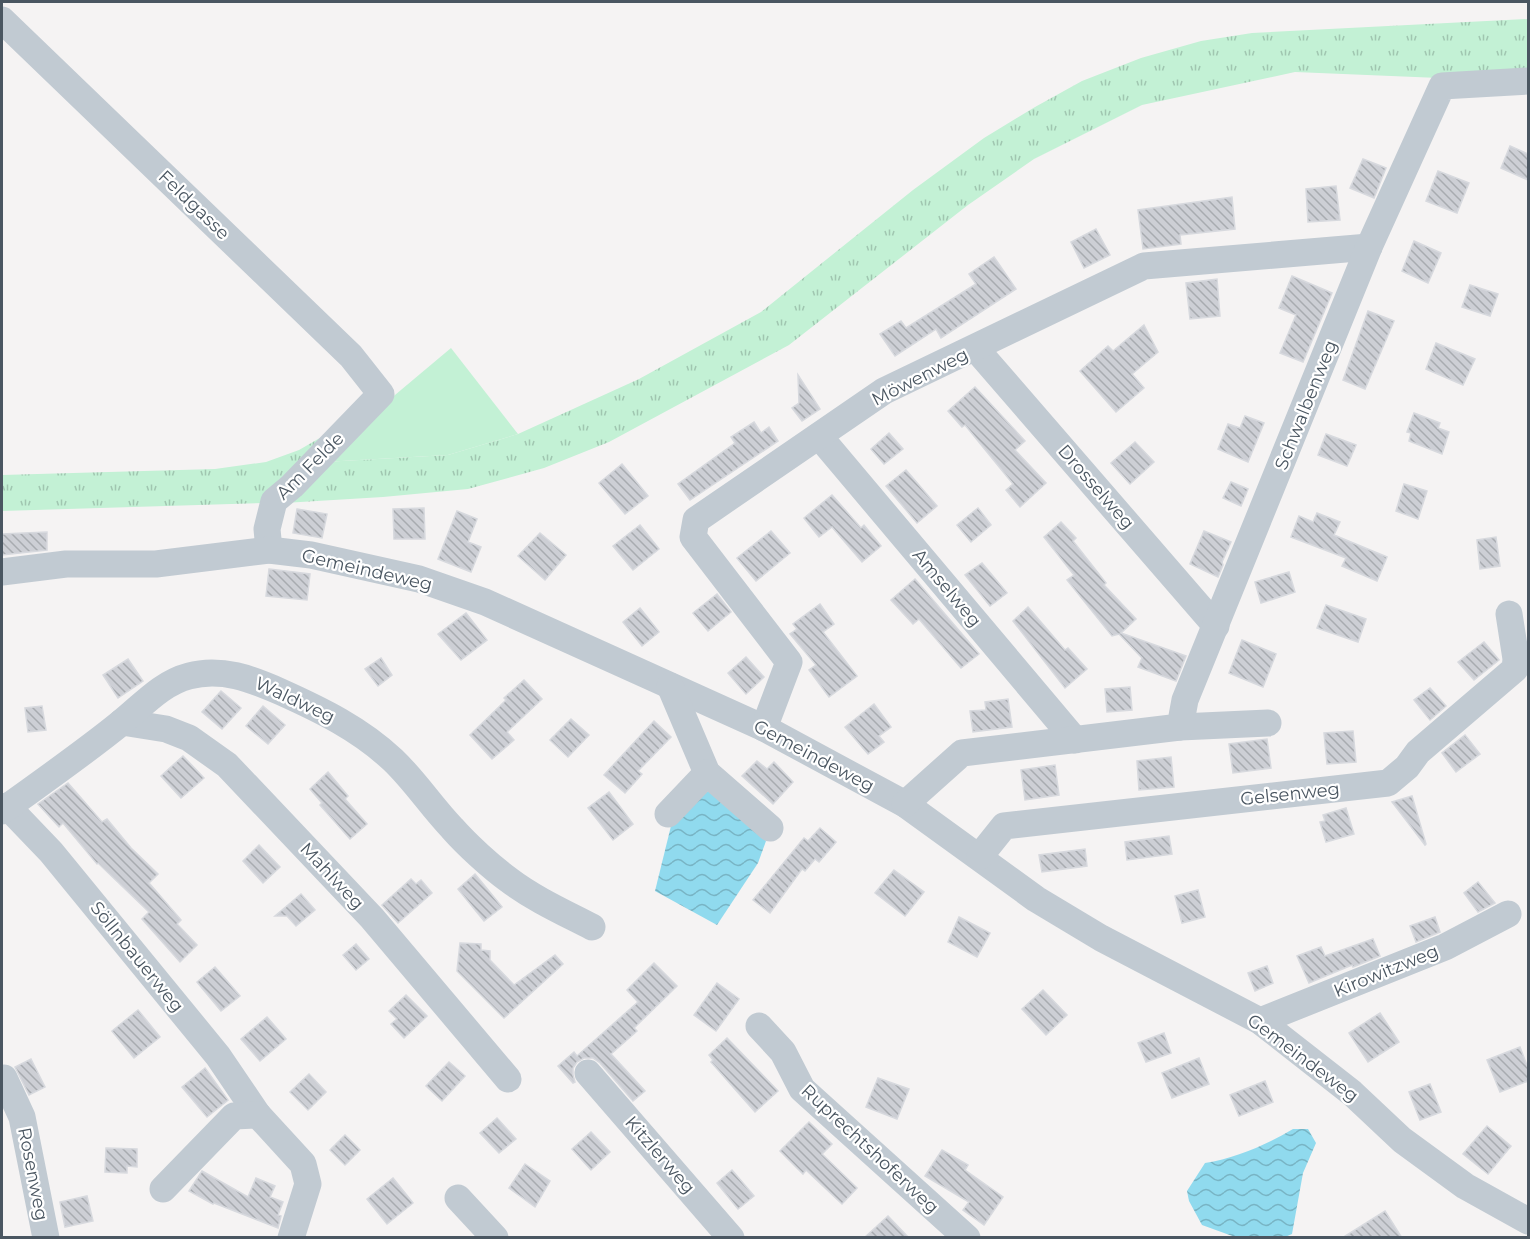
<svg xmlns="http://www.w3.org/2000/svg" width="1530" height="1239" font-family="Montserrat,sans-serif">
<defs>
<pattern id="grass-tufts" width="24" height="20" patternUnits="userSpaceOnUse" patternTransform="scale(1.5)"><rect width="24" height="20" fill="#c3f1d5"/><path d="M3 7l-1-3M5 7V3M7 7l1-3M15 17l-1-3M17 17v-4M19 17l1-3" fill="none" stroke="#a0c6b0"/></pattern>
<pattern id="water-waves" width="16" height="10" patternUnits="userSpaceOnUse" patternTransform="scale(1.5)"><rect width="16" height="10" fill="#90daee"/><path d="M0 5q4-4 8 0t8 0" fill="none" stroke="#78b4c4"/></pattern>
<pattern id="building-back-hatch" width="6" height="6" patternUnits="userSpaceOnUse" patternTransform="scale(1.5)"><rect width="6" height="6" fill="#cdcfd5"/><path d="M-1 5l2 2M0 0l6 6M5-1l2 2" fill="none" stroke="#a8abb0"/></pattern>
</defs>
<rect width="100%" height="100%" fill="#f5f3f3"/>
<!-- grass -->
<g fill="url(#grass-tufts)">
<path d="M1528,19V78H1439L1295,72L1142,105L1034,159L968,205L789,345L609,442L544,468L468,489L383,497L284,503L324,462L448,455L518,434L639,379L761,312L913,190L984,138L1035,107L1082,81L1141,58L1201,41L1252,33Z"/>
<path d="M344,424L265,503L2,511V475L215,469L266,462L299,450Z"/>
</g>
<!-- garden -->
<path fill="#c3f1d5" d="M451,348L518,434L448,455L324,462L364,421Z"/>
<!-- water -->
<g fill="url(#water-waves)">
<path d="M717,790L766,841L758,863L717,925L655,891L671,826L697,794Z"/>
<path d="M1293,1129H1308L1316,1143L1303,1173L1292,1234L1285,1237H1235L1202,1225L1189,1201L1187,1191L1205,1163C1236,1158 1266,1145 1293,1129Z"/>
</g>
<!-- building -->
<g fill="url(#building-back-hatch)" stroke="#d7d9de" stroke-width="1.5">
<path d="M1510,146L1528,154V180L1501,168Z"/>
<path d="M1363,159L1386,168L1374,198L1350,188Z"/>
<path d="M1438,171L1469,183L1457,213L1426,201Z"/>
<path d="M1336,186L1340,220L1308,222L1306,189Z"/>
<path d="M1232,197L1235,229L1180,235L1181,244L1143,249L1138,210Z"/>
<path d="M1096,229L1110,255L1084,268L1071,242Z"/>
<path d="M1414,241L1441,253L1428,283L1402,271Z"/>
<path d="M994,257L1016,289L941,338L936,329L895,356L880,334L901,321L906,328L976,284L969,274Z"/>
<path d="M1292,276L1332,293L1303,362L1280,353L1296,315L1279,308Z"/>
<path d="M1217,279L1220,316L1190,319L1186,283Z"/>
<path d="M1470,285L1498,294L1490,316L1462,307Z"/>
<path d="M1368,311L1394,321L1365,389L1343,380Z"/>
<path d="M1144,325L1158,352L1132,374L1144,388L1116,412L1080,371L1108,346L1113,351Z"/>
<path d="M1436,343L1475,359L1463,385L1426,369Z"/>
<path d="M798,375L820,409L802,421L792,408L799,403Z"/>
<path d="M975,387L1025,441L1015,450L1046,483L1020,507L1006,490L1013,484L965,425L962,427L948,411Z"/>
<path d="M1414,413L1440,423L1438,428L1449,432L1442,454L1409,441L1411,433L1407,432Z"/>
<path d="M1245,416L1264,423L1248,462L1218,449L1228,424L1240,428Z"/>
<path d="M754,422L761,433L769,427L778,441L690,500L678,484L735,443L731,437Z"/>
<path d="M889,433L903,449L884,464L871,449Z"/>
<path d="M1326,434L1356,445L1347,466L1318,455Z"/>
<path d="M1135,442L1154,462L1130,484L1111,463Z"/>
<path d="M622,464L648,496L625,514L599,483Z"/>
<path d="M906,470L937,506L917,523L886,486Z"/>
<path d="M1231,482L1248,489L1241,506L1223,498Z"/>
<path d="M1404,484L1427,491L1418,519L1396,511Z"/>
<path d="M832,495L861,528L864,525L881,546L862,562L832,527L819,537L804,518Z"/>
<path d="M424,508L425,539H394L393,509Z"/>
<path d="M978,508L991,525L971,542L957,525Z"/>
<path d="M297,509L327,514L322,538L293,533Z"/>
<path d="M457,511L477,519L468,542L481,547L471,572L438,559Z"/>
<path d="M1317,513L1340,522L1334,535L1387,557L1377,581L1342,566L1346,558L1291,537L1299,516L1313,522Z"/>
<path d="M1061,522L1076,538L1073,541L1106,583L1104,585L1136,619L1121,633L1186,656L1176,681L1138,667L1142,658L1119,634L1112,636L1067,580L1074,575L1044,537Z"/>
<path d="M640,525L659,549L633,570L613,546Z"/>
<path d="M771,531L790,553L756,581L737,558Z"/>
<path d="M1204,531L1231,542L1222,562L1223,565L1218,577L1190,564Z"/>
<path d="M47,532V550L2,555V534Z"/>
<path d="M540,533L566,555L545,580L518,556Z"/>
<path d="M1496,537L1500,566L1480,569L1477,540Z"/>
<path d="M982,563L1007,593L990,606L965,575Z"/>
<path d="M269,569L310,574L307,600L266,596Z"/>
<path d="M1289,572L1295,592L1261,603L1255,582Z"/>
<path d="M915,579L979,654L961,668L919,619L913,624L891,600Z"/>
<path d="M717,594L731,612L708,631L693,613Z"/>
<path d="M820,604L834,624L823,632L857,676L829,697L809,670L816,665L790,634L797,629L793,624Z"/>
<path d="M1326,605L1366,619L1358,642L1317,628Z"/>
<path d="M1028,607L1065,650L1068,648L1087,669L1065,688L1013,621Z"/>
<path d="M640,608L659,632L642,646L623,622Z"/>
<path d="M466,613L487,640L461,660L438,634Z"/>
<path d="M1242,640L1276,654L1263,687L1229,673Z"/>
<path d="M1484,642L1499,660L1474,680L1458,662Z"/>
<path d="M746,657L764,677L746,694L728,673Z"/>
<path d="M381,658L392,675L378,686L365,669Z"/>
<path d="M128,659L143,681L118,698L103,675Z"/>
<path d="M524,680L542,699L507,732L514,740L492,759L470,735L506,700L504,698Z"/>
<path d="M1130,687L1132,710L1107,712L1105,689Z"/>
<path d="M1430,688L1446,706L1430,720L1414,700Z"/>
<path d="M221,691L241,708L222,729L202,712Z"/>
<path d="M1008,699L1012,727L973,732L970,711L986,710L985,702Z"/>
<path d="M874,704L891,727L879,736L884,742L868,754L845,727Z"/>
<path d="M42,706L46,730L28,732L25,708Z"/>
<path d="M263,706L285,725L268,744L246,726Z"/>
<path d="M571,719L589,735L568,757L550,740Z"/>
<path d="M654,721L671,737L638,771L642,774L625,793L604,775Z"/>
<path d="M1353,731L1356,762L1327,764L1324,733Z"/>
<path d="M1465,735L1480,754L1456,772L1442,753Z"/>
<path d="M1267,739L1271,768L1233,773L1229,744Z"/>
<path d="M183,756L204,778L181,798L161,776Z"/>
<path d="M1171,757L1174,787L1139,790L1137,761Z"/>
<path d="M757,761L767,769L774,762L793,782L773,804L742,776Z"/>
<path d="M1055,765L1059,795L1025,800L1021,770Z"/>
<path d="M328,772L348,796L345,799L367,824L350,839L320,805L322,803L310,789Z"/>
<path d="M68,783L102,822L107,819L131,848L158,874L149,883L181,920L177,924L197,945L180,962L142,919L149,912L98,863L97,864L63,823L59,827L38,804Z"/>
<path d="M609,792L633,824L613,840L588,808Z"/>
<path d="M1412,796L1426,844L1425,845L1392,802Z"/>
<path d="M1346,808L1354,834L1326,842L1320,822L1325,821L1323,815Z"/>
<path d="M820,828L836,842L819,862L815,859L805,871L802,869L770,913L753,900L804,838L808,841Z"/>
<path d="M1169,836L1172,854L1127,860L1125,842Z"/>
<path d="M259,845L280,867L263,883L243,861Z"/>
<path d="M1085,849L1087,866L1042,872L1039,855Z"/>
<path d="M894,870L924,892L905,916L875,893Z"/>
<path d="M475,874L502,907L484,921L458,889Z"/>
<path d="M411,879L416,884L421,880L432,893L398,923L382,905Z"/>
<path d="M1478,882L1495,903L1478,912L1464,893Z"/>
<path d="M1198,890L1205,917L1182,923L1175,896Z"/>
<path d="M301,894L315,910L296,926L287,916H275Z"/>
<path d="M959,917L990,933L977,957L948,942Z"/>
<path d="M1435,917L1440,932L1416,942L1410,926Z"/>
<path d="M1373,939L1380,956L1353,967L1352,965L1309,983L1297,956L1321,947L1325,956Z"/>
<path d="M460,943L481,944V950L490,951V960L514,985L555,955L563,964L504,1018L457,971Z"/>
<path d="M356,944L369,959L356,970L343,955Z"/>
<path d="M654,963L677,986L634,1028L637,1031L611,1054L645,1091L633,1101L600,1063L593,1058H584L577,1062L573,1068V1075L575,1082L573,1083L558,1066L574,1052L577,1056L638,1002L627,990Z"/>
<path d="M1267,966L1273,983L1255,991L1248,973Z"/>
<path d="M215,967L240,996L221,1011L197,982Z"/>
<path d="M717,983L739,999L716,1031L694,1015Z"/>
<path d="M1043,990L1067,1015L1046,1035L1022,1009Z"/>
<path d="M406,995L427,1016L404,1038L391,1024L397,1019L389,1011Z"/>
<path d="M138,1010L160,1037L134,1058L112,1031Z"/>
<path d="M1380,1013L1399,1042L1368,1062L1349,1033Z"/>
<path d="M267,1017L286,1039L260,1061L241,1039Z"/>
<path d="M1164,1033L1171,1053L1146,1062L1138,1043Z"/>
<path d="M727,1038L778,1091L755,1112L711,1062L713,1060L709,1055Z"/>
<path d="M1520,1047L1528,1068V1081L1500,1092L1487,1060Z"/>
<path d="M1199,1058L1209,1084L1172,1098L1162,1073Z"/>
<path d="M31,1059L45,1087L29,1095L15,1067Z"/>
<path d="M449,1062L465,1076L442,1101L426,1086Z"/>
<path d="M205,1068L228,1100L207,1117L182,1087Z"/>
<path d="M309,1074L326,1092L308,1110L290,1092Z"/>
<path d="M878,1078L909,1089L897,1119L866,1107Z"/>
<path d="M1265,1081L1273,1102L1239,1116L1230,1095Z"/>
<path d="M1430,1084L1441,1112L1420,1120L1409,1092Z"/>
<path d="M497,1118L516,1139L499,1153L480,1133Z"/>
<path d="M809,1122L832,1144L822,1154L857,1188L842,1204L806,1170L803,1174L780,1151Z"/>
<path d="M1487,1126L1511,1146L1488,1174L1463,1154Z"/>
<path d="M591,1132L610,1152L591,1170L572,1149Z"/>
<path d="M345,1135L360,1150L345,1165L330,1150Z"/>
<path d="M106,1148L137,1149V1167L127,1166V1173L105,1172Z"/>
<path d="M942,1150L968,1165L965,1170L1003,1197L984,1225L963,1210L969,1202L925,1176Z"/>
<path d="M525,1164L550,1181L535,1207L509,1188Z"/>
<path d="M732,1170L754,1196L738,1209L717,1183Z"/>
<path d="M202,1171L248,1197L256,1178L275,1186L270,1197L283,1202L278,1215L281,1216L278,1228L214,1203L213,1204L189,1191Z"/>
<path d="M393,1178L413,1203L387,1224L367,1199Z"/>
<path d="M87,1196L93,1221L65,1227L60,1202Z"/>
<path d="M1385,1211L1402,1238H1342Z"/>
<path d="M888,1216L909,1238H864Z"/>
</g>
<g fill="none" stroke-linecap="round" stroke-linejoin="round">
<!-- minor -->
<g stroke="#c1cad2" stroke-width="27">
<path d="M2,20L351,356L381,394L292,486L274,501L267,529L269,550"/>
<path d="M976,349L1216,626"/>
<path d="M819,436L1075,740"/>
<path d="M2,572L66,564H156L269,550L311,555L419,579L485,602L764,728L905,804L1036,899L1101,938L1260,1021L1352,1093L1402,1140L1465,1186L1528,1221"/>
<path d="M670,686L707,773L770,828"/>
<path d="M122,722L166,729L189,738L227,765L372,918L508,1079"/>
<path d="M1180,727L1268,723"/>
<path d="M764,728L789,662L693,537L696,520L884,391L1144,266L1369,247"/>
<path d="M905,804L962,753L1180,727L1185,700L1369,247L1442,86L1528,81"/>
<path d="M7,806L51,852L218,1056L258,1115"/>
<path d="M2,811C42,782 84,753 122,722C143,705 162,683 189,676C221,667 252,679 281,692C321,710 360,729 393,760C415,781 431,806 452,828C467,845 491,867 509,880C534,899 565,913 592,927"/>
<path d="M668,814L707,773"/>
<path d="M980,856L1004,826L1388,783L1407,767L1418,752L1515,669L1516,659L1509,614"/>
<path d="M1260,1021L1445,947L1508,914"/>
<path d="M759,1026L783,1052L802,1089L967,1238"/>
<path d="M588,1073L731,1238"/>
<path d="M4,1078L22,1117L46,1238"/>
<path d="M163,1189L234,1116L258,1115L303,1164L308,1184L291,1238"/>
<path d="M458,1198L495,1238"/>
</g>
</g>
<g text-anchor="middle" dominant-baseline="central" stroke-width="4.5" stroke-linejoin="round" paint-order="stroke">
<!-- street labels -->
<g font-size="18" fill="#4a5661" stroke="#fff">
<text transform="translate(194 205) rotate(44)">Feldgasse</text>
<text transform="translate(920 377) rotate(-27)">Möwenweg</text>
<text transform="translate(1306 405) rotate(-68)">Schwalbenweg</text>
<text transform="translate(310 466) rotate(-45)">Am Felde</text>
<text transform="translate(1096 487) rotate(49)">Drosselweg</text>
<text transform="translate(367 570) rotate(13)">Gemeindeweg</text>
<text transform="translate(947 588) rotate(50)">Amselweg</text>
<text transform="translate(295 700) rotate(25)">Waldweg</text>
<text transform="translate(814 756) rotate(28)">Gemeindeweg</text>
<text transform="translate(1290 794) rotate(-6)">Gelsenweg</text>
<text transform="translate(332 876) rotate(47)">Mahlweg</text>
<text transform="translate(137 957) rotate(51)">Söllnbauerweg</text>
<text transform="translate(1386 971) rotate(-22)">Kirowitzweg</text>
<text transform="translate(1303 1058) rotate(37)">Gemeindeweg</text>
<text transform="translate(870 1149) rotate(43)">Ruprechtshoferweg</text>
<text transform="translate(660 1155) rotate(49)">Kitzlerweg</text>
<text transform="translate(33 1174) rotate(79)">Rosenweg</text>
</g>
</g>
<!-- border -->
<rect width="1530" height="1239" fill="none" stroke="#4a5661" stroke-width="6"/>
</svg>
